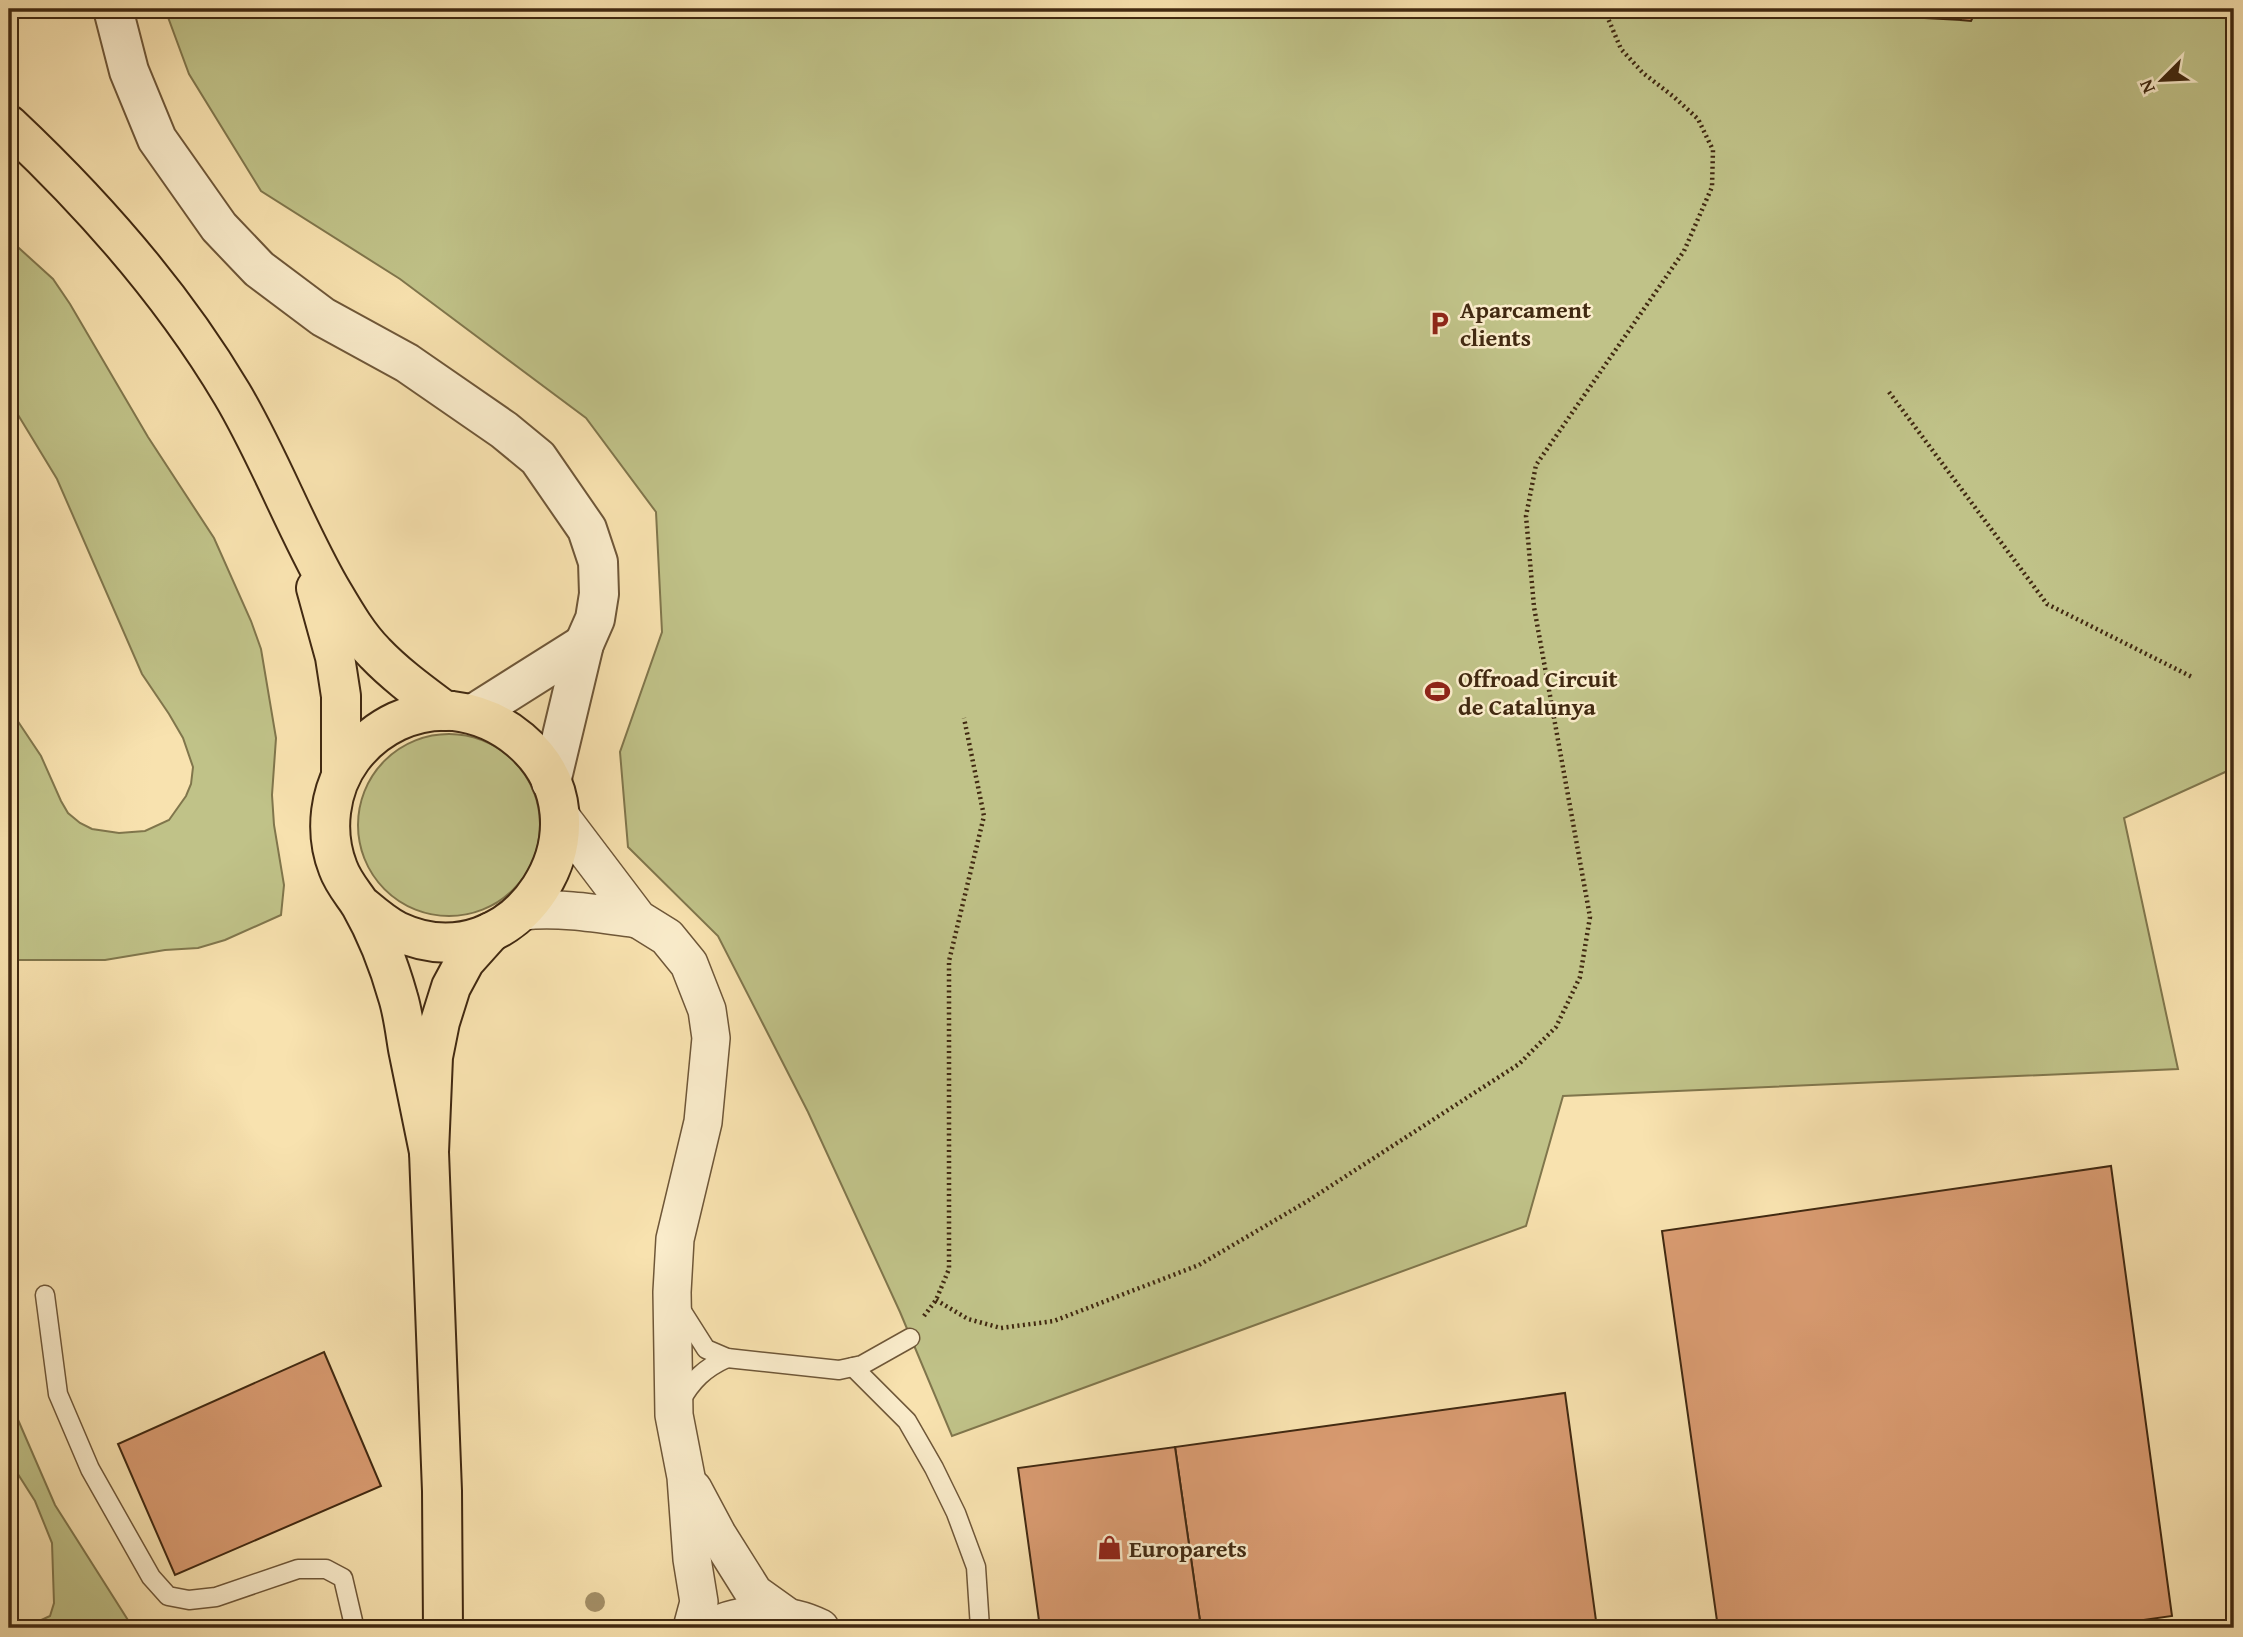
<svg xmlns="http://www.w3.org/2000/svg" width="2243" height="1637" font-family="'Gentium Book Plus',serif">
<rect width="100%" height="100%" fill="#f8e2af"/>
<filter id="stains"><feTurbulence type="fractalNoise" baseFrequency=".00286" numOctaves="4"/><feColorMatrix values="0 0 0 0 .2 0 0 0 0 .09 0 0 0 0 .02 0 0 0 .5 -.17"/></filter>
<radialGradient id="worn" r=".72"><stop offset=".6" stop-color="#630" stop-opacity="0"/><stop offset="1" stop-color="#630" stop-opacity=".3"/></radialGradient>
<!-- green -->
<g fill="#c0c288" stroke="#80764c" stroke-width="2">
<path d="M165,9H2234V768L2124,818L2178,1069L1563,1096L1526,1226L952,1436L900,1312L808,1112L718,936L628,847L620,752L662,632L656,512L586,418L400,279L261,191L189,74Z"/>
<path d="M9,239L53,279L70,304L148,437L214,538L251,621L261,649L276,738L272,795L274,825L284,885L281,915L225,940L198,948L165,950L105,960H17L9,982V708L41,756L61,801L68,813L80,823L92,829L119,833L145,831L169,820L186,796L191,784L193,767L183,738L169,714L142,674L57,479L9,400Z"/>
<circle cx="449" cy="825" r="91"/>
<path d="M9,1399L55,1505L133,1628H24L50,1616L54,1603L52,1543L35,1501L9,1460Z"/>
</g>
<!-- building -->
<g fill="#d99b71" stroke="#412911" stroke-width="2">
<path d="M1850,9H1962L1961,20L1850,14Z"/>
<path d="M1962,9H1977L1971,21L1961,20Z"/>
<path d="M2111,1166L2172,1616L2087,1628H1718L1662,1231Z"/>
<path d="M324,1352L381,1486L175,1575L118,1444Z"/>
<path d="M1565,1393L1597,1628H1201L1175,1447Z"/>
<path d="M1175,1447L1201,1628H1040L1018,1468Z"/>
</g>
<g fill="none" stroke-linecap="round" stroke-linejoin="round">
<defs>
<g id="service">
<path d="M45,1295L58,1394L90,1469L151,1577L168,1596L189,1600L216,1597L298,1569H326L343,1578L353,1621L352,1628"/>
<path d="M680,1308L706,1349L727,1358L839,1370L862,1365L910,1338"/>
<path d="M853,1367L907,1421L934,1468L956,1513L976,1567L980,1628"/>
<path d="M680,1402C692,1380 705,1368 727,1358"/>
</g>
<g id="minor">
<path d="M560,816L638,919L667,937L689,964L707,1010L711,1038L703,1122L675,1239L672,1292L674,1415L686,1477L692,1559L699,1602L692,1628"/>
<path d="M523,911C561,907 600,914 638,919"/>
<path d="M693,1489L717,1534L754,1593L789,1618"/>
<path d="M711,1628C742,1611 789,1612 820,1628"/>
</g>
<g id="tertiary">
<path d="M113,9L129,71L157,139L219,227L259,269L323,317L407,363L504,430L538,458L587,529L598,562L599,594L595,619L584,644L551,782"/>
<path d="M473,714L584,644"/>
</g>
<g id="trunk">
<path d="M9,125C93,204 172,293 232,394C269,456 294,525 330,588C343,610 357,635 375,653C396,675 421,693 445,711"/>
<path d="M316,588L335,657L341,696V775"/>
<path d="M359,903C371,913 383,924 397,931C515,987 620,824 520,740C501,724 479,714 453,711C414,708 376,726 352,758C329,789 324,832 338,868C343,882 352,892 360,904C376,932 389,965 398,997C403,1013 405,1031 408,1049C415,1083 422,1118 429,1152"/>
<path d="M443,1628L442,1491L429,1152L433,1057L440,1022L451,987L465,961L491,932"/>
</g>
</defs>
<!-- service casing -->
<use href="#service" stroke="#6f5738" stroke-width="21"/>
<!-- minor casing -->
<use href="#minor" stroke="#6f5738" stroke-width="40"/>
<!-- tertiary casing -->
<use href="#tertiary" stroke="#6f5738" stroke-width="42"/>
<!-- trunk casing -->
<use href="#trunk" stroke="#412911" stroke-width="42"/>
<!-- path -->
<g stroke="#412911" stroke-width="4.5" stroke-dasharray="2 3.5" stroke-linecap="butt">
<path d="M1889,392L2047,604L2192,677"/>
<path d="M936,1300L968,1319L1001,1328L1054,1321L1199,1265L1306,1202L1519,1064L1556,1027L1580,977L1590,917L1534,607L1526,516L1536,465L1684,251L1712,187L1713,150L1698,119L1674,97L1643,73L1621,49L1604,9"/>
<path d="M924,1316L936,1300L949,1269V961L984,816L964,718"/>
</g>
<!-- service -->
<use href="#service" stroke="#faeccb" stroke-width="18"/>
<!-- minor -->
<use href="#minor" stroke="#faeccb" stroke-width="37"/>
<!-- tertiary -->
<use href="#tertiary" stroke="#faeccb" stroke-width="38"/>
<!-- trunk -->
<use href="#trunk" stroke="#f8e2af" stroke-width="38"/>
</g>
<!-- trees -->
<circle fill="#a59169" cx="595" cy="1602" r="10"/>
<!-- icons -->
<defs>
<symbol id="parking-bare" viewBox="-9 -9 18 18"><path d="M-3.5-5.5H1a3.5 3.5 0 0 1 0 7H-1V5.5H-3.5ZM-1-3.4V-.6H.8a1.4 1.4 0 0 0 0-2.8Z" fill="#8f2418" stroke="#faeccb" stroke-width="2.5" paint-order="stroke"/></symbol>
<symbol id="stadium-bare" viewBox="-9 -9 18 18"><path d="M0-5a6.5 5 0 1 0 0 10a6.5 5 0 1 0 0-10ZM-3.5-1.8h7v3.6h-7Z" fill="#8f2418" stroke="#faeccb" stroke-width="2.5" paint-order="stroke"/></symbol>
<symbol id="shop-bare" viewBox="-9 -9 18 18"><path d="M-5-2.5h2.3a2.7 3.5 0 0 1 5.4 0H5L5.5 6h-11ZM-1.5-2.5h3a1.5 2.3 0 0 0-3 0Z" fill="#8f2418" stroke="#faeccb" stroke-width="2.5" paint-order="stroke"/></symbol>
</defs>
<g fill-rule="evenodd">
<use href="#parking-bare" x="1422" y="306" width="35" height="35"/>
<use href="#stadium-bare" x="1420" y="674" width="35" height="35"/>
<use href="#shop-bare" x="1092" y="1530" width="35" height="35"/>
</g>
<g text-anchor="middle" dominant-baseline="central" stroke-width="5" stroke-linejoin="round" paint-order="stroke">
<!-- poi labels -->
<g font-size="24" font-weight="bold" fill="#412911" stroke="#faeccb" text-anchor="start">
<text x="1460" y="309">Aparcament<tspan x="1460" dy="28">clients</tspan></text>
<text x="1458" y="678">Offroad Circuit<tspan x="1458" dy="28">de Catalunya</tspan></text>
<text x="1129" y="1548">Europarets</text>
</g>
</g>
<!-- margin -->
<rect width="2243" height="1637" fill="none" stroke="#f8e2af" stroke-width="35"/>
<rect x="10" y="10" width="2222" height="1616" fill="none" stroke="#412911" stroke-width="3.5"/>
<rect x="18" y="18" width="2208" height="1602" fill="none" stroke="#412911" stroke-width="2"/>
<!-- north arrow -->
<g transform="translate(2162 80) rotate(246)" stroke="#faeccb" stroke-width="5" paint-order="stroke">
<path d="M0-5L12 26L0 18L-12 26Z" fill="#412911"/>
<text y="-10" font-size="19" font-weight="bold" text-anchor="middle" fill="#412911">N</text>
</g>
<rect width="100%" height="100%" filter="url(#stains)"/>
<rect width="100%" height="100%" fill="url(#worn)"/>
</svg>
